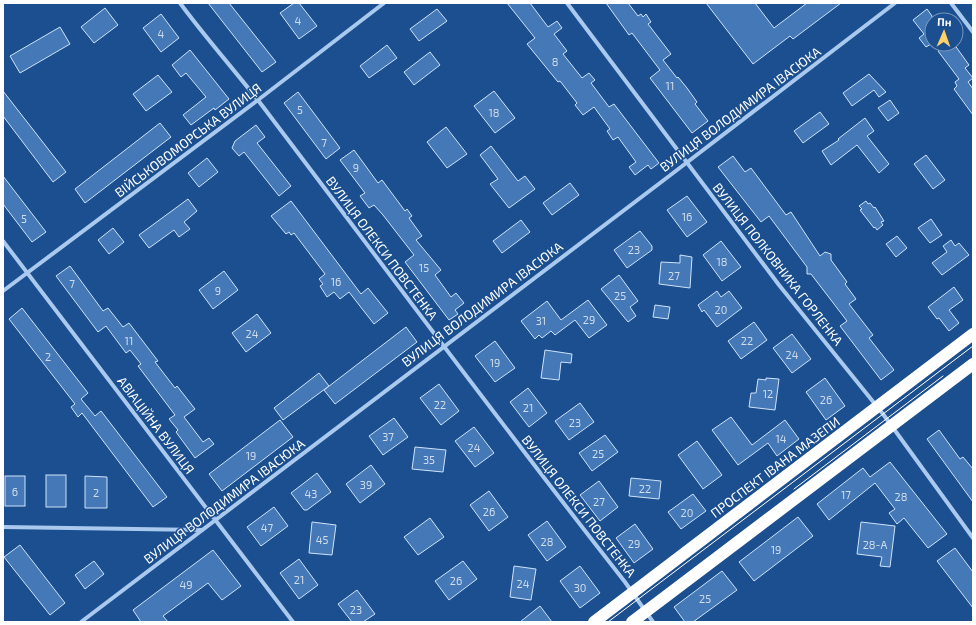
<svg xmlns="http://www.w3.org/2000/svg" width="976" height="625" font-family="'Exo 2',sans-serif">
<rect width="100%" height="100%" fill="#1b4f8f"/>
<!-- building -->
<g fill="#4478b7" stroke="#cfe3fa">
<path d="M208,3H229L276,62L262,72Z"/>
<path d="M294,3H299L317,26L299,39L280,13Z"/>
<path d="M507,3H530L548,27L557,21L562,28L554,34L567,51L563,54L582,78L589,73L595,80L591,83L609,107L614,104L659,163L651,169L648,165L635,175L629,167L636,162L618,137L613,140L607,131L610,129L594,107L583,115L575,105L577,103L560,81L558,82L527,44L535,38Z"/>
<path d="M606,3H628L638,16L641,14L643,17L646,14L651,22L648,24L671,54L663,60L677,78L678,77L687,88L697,102L695,104L708,121L692,133L650,78L660,70L632,33L629,35Z"/>
<path d="M706,3H755L774,28L807,3H841L793,39L790,36L753,64Z"/>
<path d="M105,8L118,25L94,43L81,27Z"/>
<path d="M437,9L447,21L419,41L410,29Z"/>
<path d="M927,9L932,16V45L931,44L926,47L919,38L924,34L913,20Z"/>
<path d="M161,14L179,38L161,52L143,28Z"/>
<path d="M60,27L70,44L20,73L10,56Z"/>
<path d="M947,44H954L969,65L965,68L973,78L968,82L973,89V115L954,89L957,86L955,82L959,79L938,51Z"/>
<path d="M387,45L397,58L369,78L360,66Z"/>
<path d="M190,50L229,99L215,110L214,108L191,125L183,115L206,97L186,73L181,77L172,65Z"/>
<path d="M430,52L440,65L414,85L404,72Z"/>
<path d="M869,74L886,92L879,97L874,90L852,106L843,93Z"/>
<path d="M158,75L172,92L146,111L133,94Z"/>
<path d="M3,91L66,172L53,182L3,116Z"/>
<path d="M494,91L515,118L495,133L474,106Z"/>
<path d="M298,92L340,148L326,159L284,103Z"/>
<path d="M890,100L899,113L888,121L878,108Z"/>
<path d="M820,112L829,124L803,143L794,131Z"/>
<path d="M865,118L874,131L867,136L889,164L879,173L857,145L831,165L822,151L839,140L838,139Z"/>
<path d="M160,123L171,137L85,203L75,189Z"/>
<path d="M256,125L265,137L257,143L291,186L279,196L244,152L239,156L232,148L235,141Z"/>
<path d="M446,127L467,154L447,168L427,142Z"/>
<path d="M491,146L518,181L525,176L535,189L509,208L490,184L498,179L480,155Z"/>
<path d="M354,150L378,183L382,180L405,211L407,209L412,216L409,218L422,236L416,240L441,270L435,275L451,297L456,293L464,303L455,310L458,314L449,320L405,262L414,255L383,215L374,205L369,208L360,196L365,193L340,160Z"/>
<path d="M926,155L945,180L933,189L914,164Z"/>
<path d="M733,156L745,172L751,168L786,215L791,212L820,256L825,252L831,254V260L847,282L845,284L856,299L849,304L873,335L869,338L894,370L881,380L840,326L847,321L811,274H807V267L769,216L761,222L718,167Z"/>
<path d="M207,158L218,172L199,187L188,173Z"/>
<path d="M3,176L46,232L32,242L3,204Z"/>
<path d="M570,183L579,195L552,215L543,203Z"/>
<path d="M687,196L707,222L687,237L667,210Z"/>
<path d="M188,199L197,211L184,222L190,229L179,237L174,230L149,248L139,235Z"/>
<path d="M291,201L361,294L368,288L388,313L374,324L349,292L340,299L334,292L327,297L320,286L323,284L319,279L325,274L294,233L291,235L289,232L286,234L271,216Z"/>
<path d="M866,201L868,204L870,203L874,208L875,207L884,221L881,222L883,225L877,230L875,227L874,228L860,210L862,209L859,206Z"/>
<path d="M931,219L942,235L930,243L918,228Z"/>
<path d="M521,220L530,232L502,253L493,241Z"/>
<path d="M113,228L124,242L109,254L98,240Z"/>
<path d="M640,231L652,246V250L627,268L614,250Z"/>
<path d="M897,236L907,248L896,257L886,244Z"/>
<path d="M951,240L955,246L959,243L969,255L942,275L932,263L947,252L943,246Z"/>
<path d="M721,241L741,267L722,281L703,255Z"/>
<path d="M680,255L692,257L690,288L659,284L661,262L680,263Z"/>
<path d="M70,266L103,311L108,308L123,327L129,323L158,361L155,362L175,388L177,386L195,409L184,417L203,442L209,438L214,444L195,458L176,432L178,430L169,419L175,415L138,366L141,364L130,350L126,353L106,326L98,332L56,276Z"/>
<path d="M224,271L238,290L213,309L199,290Z"/>
<path d="M619,275L638,301L630,307L636,316L628,322L601,289Z"/>
<path d="M954,287L963,300L949,310L959,323L949,331L939,318L937,319L928,307Z"/>
<path d="M717,291L721,297L729,291L742,308L717,327L704,310L702,312L698,305Z"/>
<path d="M588,300L607,325L589,338L575,320L555,335L551,331L542,338L539,335L535,339L521,321L547,301L561,320Z"/>
<path d="M655,305L670,307L668,319L653,317Z"/>
<path d="M22,308L88,393L81,399L95,416L101,411L167,497L153,507L82,413L78,417L71,407L75,404L9,319Z"/>
<path d="M257,314L271,333L246,352L232,333Z"/>
<path d="M754,322L767,340L741,359L728,341Z"/>
<path d="M406,327L417,342L335,404L324,390Z"/>
<path d="M792,334L811,359L792,373L773,348Z"/>
<path d="M495,341L515,368L495,382L475,356Z"/>
<path d="M545,350L572,354L571,363L561,362L559,380L541,378Z"/>
<path d="M319,373L329,386L283,420L274,408Z"/>
<path d="M766,378L779,379L775,410L749,407L751,393H756L758,379L766,380Z"/>
<path d="M825,378L845,406L826,420L806,392Z"/>
<path d="M439,384L459,411L441,425L420,398Z"/>
<path d="M528,388L547,413L529,427L510,402Z"/>
<path d="M580,403L594,422L569,440L555,421Z"/>
<path d="M731,417L752,445L785,420L799,439L777,456L768,443L738,465L712,430Z"/>
<path d="M394,418L408,437L383,455L369,436Z"/>
<path d="M280,420L293,437L222,491L209,474Z"/>
<path d="M474,427L494,453L475,467L455,441Z"/>
<path d="M939,430L960,459L963,457L973,469V502L927,439Z"/>
<path d="M605,435L618,452L592,471L579,453Z"/>
<path d="M697,441L722,475L703,489L678,455Z"/>
<path d="M415,447L446,450L443,472L412,469Z"/>
<path d="M890,462L947,534L928,548L904,518L897,524L889,513L895,509L875,483L829,520L817,504L863,468L870,477Z"/>
<path d="M371,465L385,484L360,503L346,484Z"/>
<path d="M317,473L331,492L307,510H304L291,493Z"/>
<rect x="46" y="475" width="20" height="32"/>
<rect x="5" y="476" width="20" height="30"/>
<path d="M85,476L107,477V508H85Z"/>
<path d="M631,478L661,481L659,499L629,496Z"/>
<path d="M599,481L618,507L600,521L580,495Z"/>
<path d="M489,491L508,517L489,531L470,505Z"/>
<path d="M693,494L706,511L681,529L668,512Z"/>
<path d="M274,507L288,526L261,546L247,527Z"/>
<path d="M798,517L813,536L754,581L739,562Z"/>
<path d="M430,518L444,537L418,555L404,537Z"/>
<path d="M547,521L566,547L547,561L528,535Z"/>
<path d="M312,522L336,525L332,555L309,553Z"/>
<path d="M861,522L895,526L890,567L880,566L882,557L857,554Z"/>
<path d="M635,524L653,549L634,563L616,538Z"/>
<path d="M20,545L65,603L50,615L4,557Z"/>
<path d="M955,548L973,572V608L937,561Z"/>
<path d="M213,550L241,586L222,600L208,583L163,616L168,622H141L133,610Z"/>
<path d="M299,559L318,585L299,599L280,573Z"/>
<path d="M94,561L104,574L85,589L75,575Z"/>
<path d="M463,561L477,579L449,600L435,581Z"/>
<path d="M514,566L536,569L531,600L510,597Z"/>
<path d="M580,566L600,593L580,608L560,581Z"/>
<path d="M722,571L737,590L693,622H685L674,607Z"/>
<path d="M357,590L375,614L363,622H352L338,604Z"/>
<path d="M540,606L552,622H520Z"/>
</g>
<g fill="none" stroke-linecap="round" stroke-linejoin="round">
<!-- street -->
<g stroke="#a9c9ee" stroke-width="4">
<path d="M180,3C208,41 239,75 267,112C386,269 503,427 625,582L653,622"/>
<path d="M567,3L779,285L883,414L973,538"/>
<path d="M951,3L973,32"/>
<path d="M3,241L293,622"/>
<path d="M3,291L258,100L384,3"/>
<path d="M3,527L202,530"/>
<path d="M81,622C353,416 625,211 895,3"/>
</g>
<!-- highway -->
<g stroke="#fff" stroke-width="12">
<path d="M594,622L973,334"/>
<path d="M632,622L973,364"/>
</g>
<!-- tram -->
<g stroke="#fff" stroke-width="1">
<path d="M794,489L943,376"/>
<path d="M608,622L973,346"/>
</g>
</g>
<g text-anchor="middle" dominant-baseline="central" stroke-width="3" stroke-linejoin="round" paint-order="stroke">
<!-- number labels -->
<g font-size="11" fill="#d0dded">
<text x="298" y="20">4</text>
<text x="161" y="33">4</text>
<text x="555" y="61">8</text>
<text x="670" y="85">11</text>
<text x="300" y="109">5</text>
<text x="494" y="112">18</text>
<text x="324" y="142">7</text>
<text x="356" y="167">9</text>
<text x="687" y="216">16</text>
<text x="24" y="218">5</text>
<text x="634" y="249">23</text>
<text x="722" y="261">18</text>
<text x="424" y="267">15</text>
<text x="674" y="275">27</text>
<text x="336" y="281">16</text>
<text x="72" y="283">7</text>
<text x="218" y="290">9</text>
<text x="620" y="295">25</text>
<text x="721" y="309">20</text>
<text x="589" y="319">29</text>
<text x="541" y="320">31</text>
<text x="252" y="333">24</text>
<text x="129" y="340">11</text>
<text x="747" y="340">22</text>
<text x="792" y="354">24</text>
<text x="48" y="356">2</text>
<text x="495" y="362">19</text>
<text x="768" y="393">12</text>
<text x="826" y="399">26</text>
<text x="440" y="404">22</text>
<text x="528" y="407">21</text>
<text x="575" y="422">23</text>
<text x="388" y="436">37</text>
<text x="781" y="438">14</text>
<text x="474" y="447">24</text>
<text x="598" y="453">25</text>
<text x="251" y="455">19</text>
<text x="429" y="459">35</text>
<text x="366" y="484">39</text>
<text x="645" y="488">22</text>
<text x="15" y="491">6</text>
<text x="96" y="492">2</text>
<text x="311" y="493">43</text>
<text x="846" y="494">17</text>
<text x="901" y="496">28</text>
<text x="599" y="501">27</text>
<text x="489" y="511">26</text>
<text x="687" y="512">20</text>
<text x="267" y="527">47</text>
<text x="322" y="539">45</text>
<text x="547" y="541">28</text>
<text x="634" y="543">29</text>
<text x="875" y="544">28-А</text>
<text x="776" y="549">19</text>
<text x="299" y="579">21</text>
<text x="456" y="580">26</text>
<text x="523" y="583">24</text>
<text x="186" y="584">49</text>
<text x="580" y="587">30</text>
<text x="705" y="598">25</text>
<text x="356" y="609">23</text>
</g>
<!-- street labels -->
<g font-size="13" fill="#fff" stroke="#1b4f8f">
<text transform="translate(740 109) rotate(-37)">ВУЛИЦЯ ВОЛОДИМИРА ІВАСЮКА</text>
<text transform="translate(188 140) rotate(-37)">ВІЙСЬКОВОМОРСЬКА ВУЛИЦЯ</text>
<text transform="translate(382 248) rotate(53)">ВУЛИЦЯ ОЛЕКСИ ПОВСТЕНКА</text>
<text transform="translate(778 264) rotate(52)">ВУЛИЦЯ ПОЛКОВНИКА ГОРЛЕНКА</text>
<text transform="translate(482 304) rotate(-37)">ВУЛИЦЯ ВОЛОДИМИРА ІВАСЮКА</text>
<text transform="translate(156 425) rotate(53)">АВІАЦІЙНА ВУЛИЦЯ</text>
<text transform="translate(775 467) rotate(-37)">ПРОСПЕКТ ІВАНА МАЗЕПИ</text>
<text transform="translate(224 501) rotate(-37)">ВУЛИЦЯ ВОЛОДИМИРА ІВАСЮКА</text>
<text transform="translate(579 506) rotate(52)">ВУЛИЦЯ ОЛЕКСИ ПОВСТЕНКА</text>
</g>
</g>
<!-- border -->
<rect width="976" height="625" fill="none" stroke="#ffffff" stroke-width="8"/>
<!-- north arrow -->
<g transform="translate(944 32) rotate(2)"><circle r="19" fill="#1b4f8f" stroke="#7695bc"/>
<path d="M0-3L7 15L0 10L-7 15Z" fill="#ffd166"/>
<text y="-6" font-size="11" font-weight="bold" text-anchor="middle" fill="#ffffff">Пн</text>
</g>
</svg>
